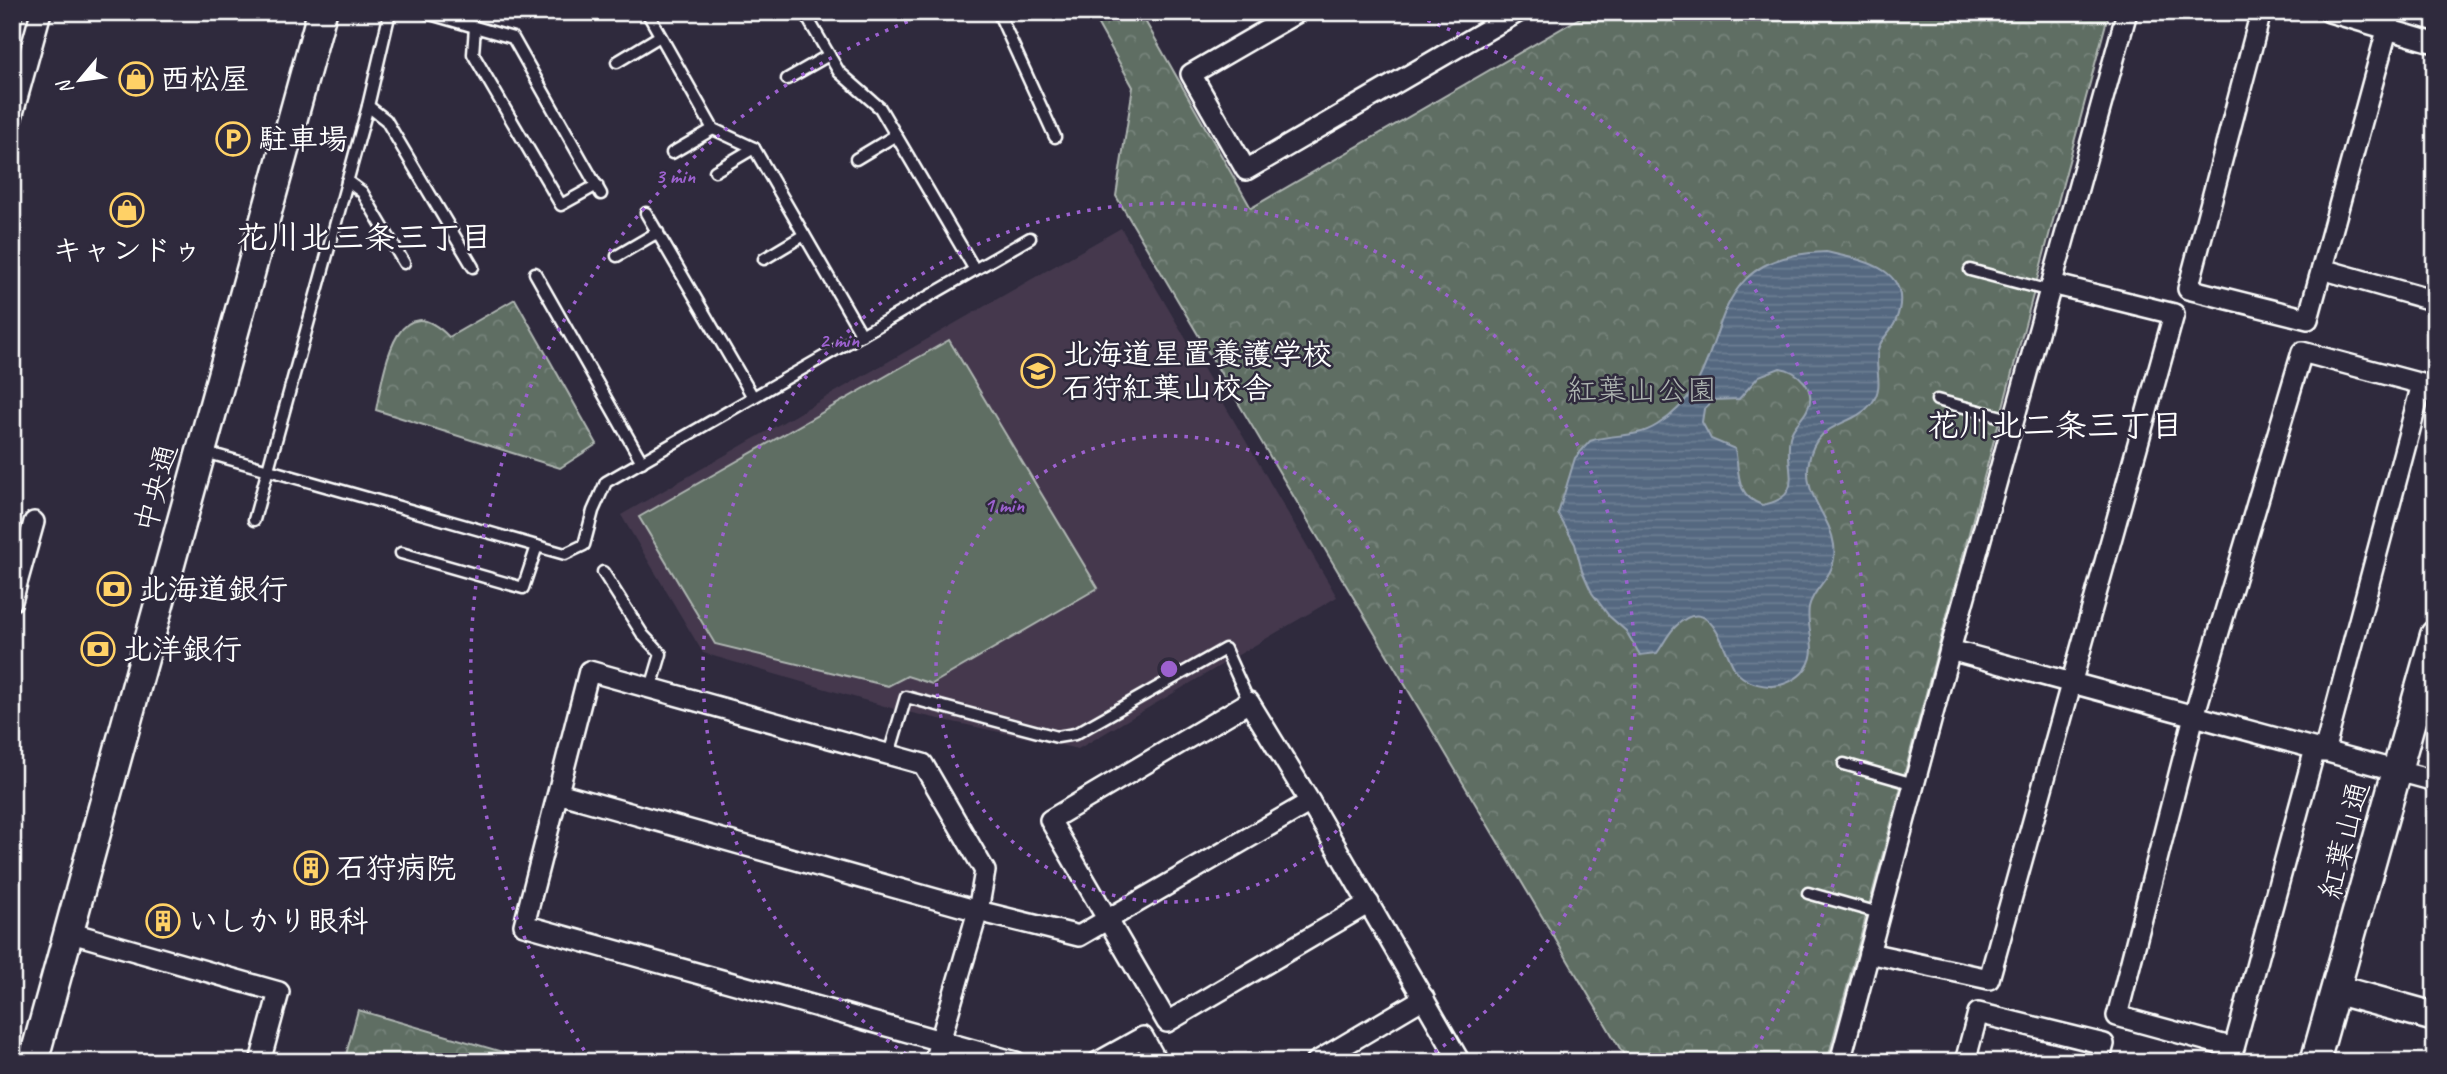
<svg xmlns="http://www.w3.org/2000/svg" width="2447" height="1074" font-family="Caveat,'Klee One',sans-serif">
<defs>
<pattern id="forest-firs" width="22" height="20" patternUnits="userSpaceOnUse" patternTransform="scale(1.75)"><rect width="22" height="20" fill="#5f6e64"/><path d="M5 1l3.5 6h-7zM16 11l3.5 6h-7z" fill="#77847b"/></pattern>
<pattern id="park-crowns" width="20" height="18" patternUnits="userSpaceOnUse" patternTransform="scale(1.75)"><rect width="20" height="18" fill="#5f6e64"/><path d="M2 6a3 3 0 1 1 6 0M12 15a3 3 0 1 1 6 0" fill="none" stroke="#77847b"/></pattern>
<pattern id="water-rules" width="6" height="5" patternUnits="userSpaceOnUse" patternTransform="scale(1.75)"><rect width="6" height="5" fill="#546880"/><path d="M0 2.5h6" fill="none" stroke="#6e7f93"/></pattern>
</defs>
<rect width="100%" height="100%" fill="#2f2a3d"/>
<filter id="ink" filterUnits="userSpaceOnUse"><feTurbulence type="fractalNoise" baseFrequency=".0143" numOctaves="2"/><feDisplacementMap in="SourceGraphic" scale="14" xChannelSelector="R" yChannelSelector="G"/><feConvolveMatrix kernelMatrix="1 2 1 2 8 2 1 2 1" color-interpolation-filters="sRGB"/></filter>
<g filter="url(#ink)">
<!-- built -->
<path fill="#44394d" d="M1121,228L1337,597L1078,749L898,710L703,653L621,515Z"/>
<!-- grass -->
<path fill="#5f6e64" stroke="#afb6b2" stroke-width="2" d="M949,340L1098,588L932,684L907,676L888,686L715,644L639,517Z"/>
<!-- forest -->
<path fill="url(#forest-firs)" stroke="#afb6b2" stroke-width="2" d="M12,12H24L12,55Z"/>
<!-- park -->
<g fill="url(#park-crowns)" stroke="#afb6b2" stroke-width="2">
<path d="M1091,12H1140L1251,208L1590,12H2109L1827,1062H1628L1116,196L1133,87Z"/>
<path d="M515,299L597,444L560,468L376,410C383,376 395,282 449,337Z"/>
<path d="M358,1010L520,1057L519,1062H344Z"/>
</g>
<!-- water -->
<path fill="url(#water-rules)" stroke="#98a4b3" stroke-width="2" fill-rule="evenodd" d="M1826,252C1862,260 1916,268 1896,320C1893,330 1882,337 1879,347C1872,366 1886,384 1872,403C1852,428 1816,420 1809,461C1802,496 1830,514 1834,545C1838,578 1814,584 1809,607C1805,630 1822,653 1802,673C1794,681 1780,687 1769,686C1756,685 1744,681 1736,671C1723,652 1712,590 1675,627C1667,635 1663,645 1657,653L1640,655L1626,631L1609,616L1592,593L1582,571L1575,544L1558,514L1575,458L1590,441C1613,433 1635,439 1657,425C1744,372 1686,255 1826,252ZM1780,368C1798,370 1818,390 1807,410C1802,420 1793,425 1790,437C1783,469 1808,496 1762,505C1735,495 1740,474 1735,449L1711,439L1702,422L1704,409L1714,400L1739,399L1759,376Z"/>
<g fill="none" stroke-linecap="round" stroke-linejoin="round">
<defs>
<g id="lane">
<path d="M423,12L513,38L601,194"/>
<path d="M647,12L713,129L754,148L862,335"/>
<path d="M804,12L839,72L880,108L975,270"/>
<path d="M998,12L1055,137"/>
<path d="M475,27L473,54L561,205L597,185"/>
<path d="M617,62L660,36"/>
<path d="M787,79L829,55"/>
<path d="M368,106L386,120L473,267"/>
<path d="M672,153L713,129"/>
<path d="M856,159L896,135"/>
<path d="M715,171L754,148"/>
<path d="M347,181L362,192L404,263"/>
<path d="M646,213L753,397"/>
<path d="M617,256L658,232"/>
<path d="M764,259L804,235"/>
<path d="M1970,270L2050,291"/>
<path d="M535,273L642,462"/>
<path d="M1937,400L2014,420"/>
<path d="M205,452L565,554L584,545L593,511L606,482L1030,238"/>
<path d="M254,520L368,106L390,12"/>
<path d="M401,553L523,588L537,546"/>
<path d="M603,572L643,635L661,654L651,688"/>
<path d="M889,754L906,697L1057,737L1075,734L1225,649L1249,702"/>
<path d="M1844,764L1914,784"/>
<path d="M1808,893L1879,913"/>
</g>
<g id="street">
<path d="M1298,12L1191,74L1246,170L1518,12"/>
<path d="M2127,12L1950,650L2435,781"/>
<path d="M2261,12L2188,289L2308,319L2392,12"/>
<path d="M2329,12L2435,43"/>
<path d="M12,117L41,12"/>
<path d="M2322,269L2435,301"/>
<path d="M12,601L34,522"/>
<path d="M2315,749L2234,1048L2117,1016L2194,716L2302,352L2422,384L2324,752"/>
<path d="M558,793L978,911L985,871L923,764L589,671L524,925L1016,1062"/>
<path d="M1310,802L1249,702L1050,820L1167,1022L1369,903"/>
<path d="M68,932L279,992L260,1062"/>
<path d="M1869,953L1989,979L2174,314L2052,284"/>
<path d="M934,1062L978,911L1079,936L1310,802L1460,1062"/>
<path d="M1098,1062L1143,1037L1157,1062"/>
<path d="M1316,1062L1424,998"/>
<path d="M1840,1062L1950,650"/>
<path d="M1965,1062L1978,1013L2104,1044L2099,1062"/>
</g>
<g id="secondary">
<path d="M2337,990L2435,1017"/>
<path d="M33,1062L322,12"/>
<path d="M2315,1062L2435,635"/>
</g>
</defs>
<!-- lane casing -->
<use href="#lane" stroke="#fff" stroke-width="15"/>
<!-- street casing -->
<use href="#street" stroke="#fff" stroke-width="24"/>
<!-- secondary casing -->
<use href="#secondary" stroke="#fff" stroke-width="33"/>
<!-- lane -->
<use href="#lane" stroke="#2f2a3d" stroke-width="10"/>
<!-- street -->
<use href="#street" stroke="#2f2a3d" stroke-width="19"/>
<!-- secondary -->
<use href="#secondary" stroke="#2f2a3d" stroke-width="28"/>
</g>
</g>
<!-- distance rings -->
<g fill="none" stroke="#9c61cf" stroke-width="3.5" stroke-dasharray="3.5 7">
<circle cx="1169" cy="669" r="233"/>
<path d="M915 1060A466 466 0 1 1 1423 1060"/>
<path d="M590 1059A698 698 0 0 1 930 13M1408 13A698 698 0 0 1 1748 1059"/>
</g>
<!-- icons -->
<defs>
<symbol id="shop-ring" viewBox="-11 -11 22 22"><circle r="9.5" fill="#2f2a3d" stroke="#ffd166" stroke-width="1.5"/><path d="M-5-2.5h2.3a2.7 3.5 0 0 1 5.4 0H5L5.5 6h-11ZM-1.5-2.5h3a1.5 2.3 0 0 0-3 0Z" fill="#ffd166"/></symbol>
<symbol id="parking-ring" viewBox="-11 -11 22 22"><circle r="9.5" fill="#2f2a3d" stroke="#ffd166" stroke-width="1.5"/><path d="M-3.5-5.5H1a3.5 3.5 0 0 1 0 7H-1V5.5H-3.5ZM-1-3.4V-.6H.8a1.4 1.4 0 0 0 0-2.8Z" fill="#ffd166"/></symbol>
<symbol id="school-ring" viewBox="-11 -11 22 22"><circle r="9.5" fill="#2f2a3d" stroke="#ffd166" stroke-width="1.5"/><path d="M0-5L7-2L0 1L-7-2ZM-4 1L0 2.5L4 1V4Q0 6-4 4Z" fill="#ffd166"/></symbol>
<symbol id="bank-ring" viewBox="-11 -11 22 22"><circle r="9.5" fill="#2f2a3d" stroke="#ffd166" stroke-width="1.5"/><path d="M-6-4H6V4H-6ZM0-2.3a2.3 2.3 0 1 0 0 4.6a2.3 2.3 0 1 0 0-4.6Z" fill="#ffd166"/></symbol>
<symbol id="building-ring" viewBox="-11 -11 22 22"><circle r="9.5" fill="#2f2a3d" stroke="#ffd166" stroke-width="1.5"/><path d="M-4-6H4V6H1V3H-1V6H-4ZM-2.5-4.3h1.7v1.8h-1.7ZM.8-4.3h1.7v1.8H.8ZM-2.5-1h1.7V.8h-1.7ZM.8-1h1.7V.8H.8Z" fill="#ffd166"/></symbol>
</defs>
<g fill-rule="evenodd">
<use href="#shop-ring" x="117" y="60" width="38" height="38"/>
<use href="#parking-ring" x="214" y="120" width="38" height="38"/>
<use href="#shop-ring" x="108" y="191" width="38" height="38"/>
<use href="#school-ring" x="1019" y="352" width="38" height="38"/>
<use href="#bank-ring" x="95" y="570" width="38" height="38"/>
<use href="#bank-ring" x="79" y="630" width="38" height="38"/>
<use href="#building-ring" x="292" y="849" width="38" height="38"/>
<use href="#building-ring" x="144" y="902" width="38" height="38"/>
</g>
<g text-anchor="middle" dominant-baseline="central" stroke-width="5" stroke-linejoin="round" paint-order="stroke">
<!-- poi labels -->
<g font-size="30" font-weight="bold" fill="#fff" stroke="#2f2a3d" text-anchor="start">
<text x="160" y="79">西松屋</text>
<text x="258" y="139">駐車場</text>
<text x="127" y="250" text-anchor="middle">キャンドゥ</text>
<text x="1062" y="354">北海道星置養護学校<tspan x="1062" dy="34">石狩紅葉山校舎</tspan></text>
<text x="138" y="589">北海道銀行</text>
<text x="122" y="649">北洋銀行</text>
<text x="336" y="868">石狩病院</text>
<text x="188" y="921">いしかり眼科</text>
</g>
<!-- park labels -->
<g font-size="30" fill="#afb6b2" stroke="#2f2a3d">
<text x="1642" y="390">紅葉山公園</text>
</g>
<!-- street labels -->
<g font-size="30" fill="#fff" stroke="#2f2a3d">
<text transform="translate(156 488) rotate(-75)">中央通</text>
<text transform="translate(2344 840) rotate(-75)">紅葉山通</text>
</g>
<!-- neighbourhood labels -->
<g font-size="32" font-weight="bold" fill="#fff" stroke="#2f2a3d">
<text x="364" y="237">花川北三条三丁目</text>
<text x="2055" y="425">花川北二条三丁目</text>
</g>
</g>
<circle cx="1169" cy="669" r="10" fill="#9c61cf" stroke="#2f2a3d" stroke-width="3.5"/>
<g font-size="21" text-anchor="middle" font-weight="bold" fill="#9c61cf" stroke="#2f2a3d" stroke-width="5" stroke-linejoin="round" paint-order="stroke">
<text x="675" y="183">3 min</text>
<text x="839" y="347">2 min</text>
<text x="1004" y="512">1 min</text>
</g>
<!-- margin -->
<rect width="2447" height="1074" fill="none" stroke="#2f2a3d" stroke-width="42"/>
<rect x="21" y="21" width="2405" height="1032" fill="none" stroke="#fff" stroke-width="2.5" filter="url(#ink)"/>
<!-- north arrow -->
<g transform="translate(80 80) rotate(241)" stroke="#2f2a3d" stroke-width="5" paint-order="stroke">
<path d="M0-5L12 26L0 18L-12 26Z" fill="#ffffff"/>
<text y="-10" font-size="19" font-weight="bold" text-anchor="middle" fill="#ffffff">N</text>
</g>
</svg>
